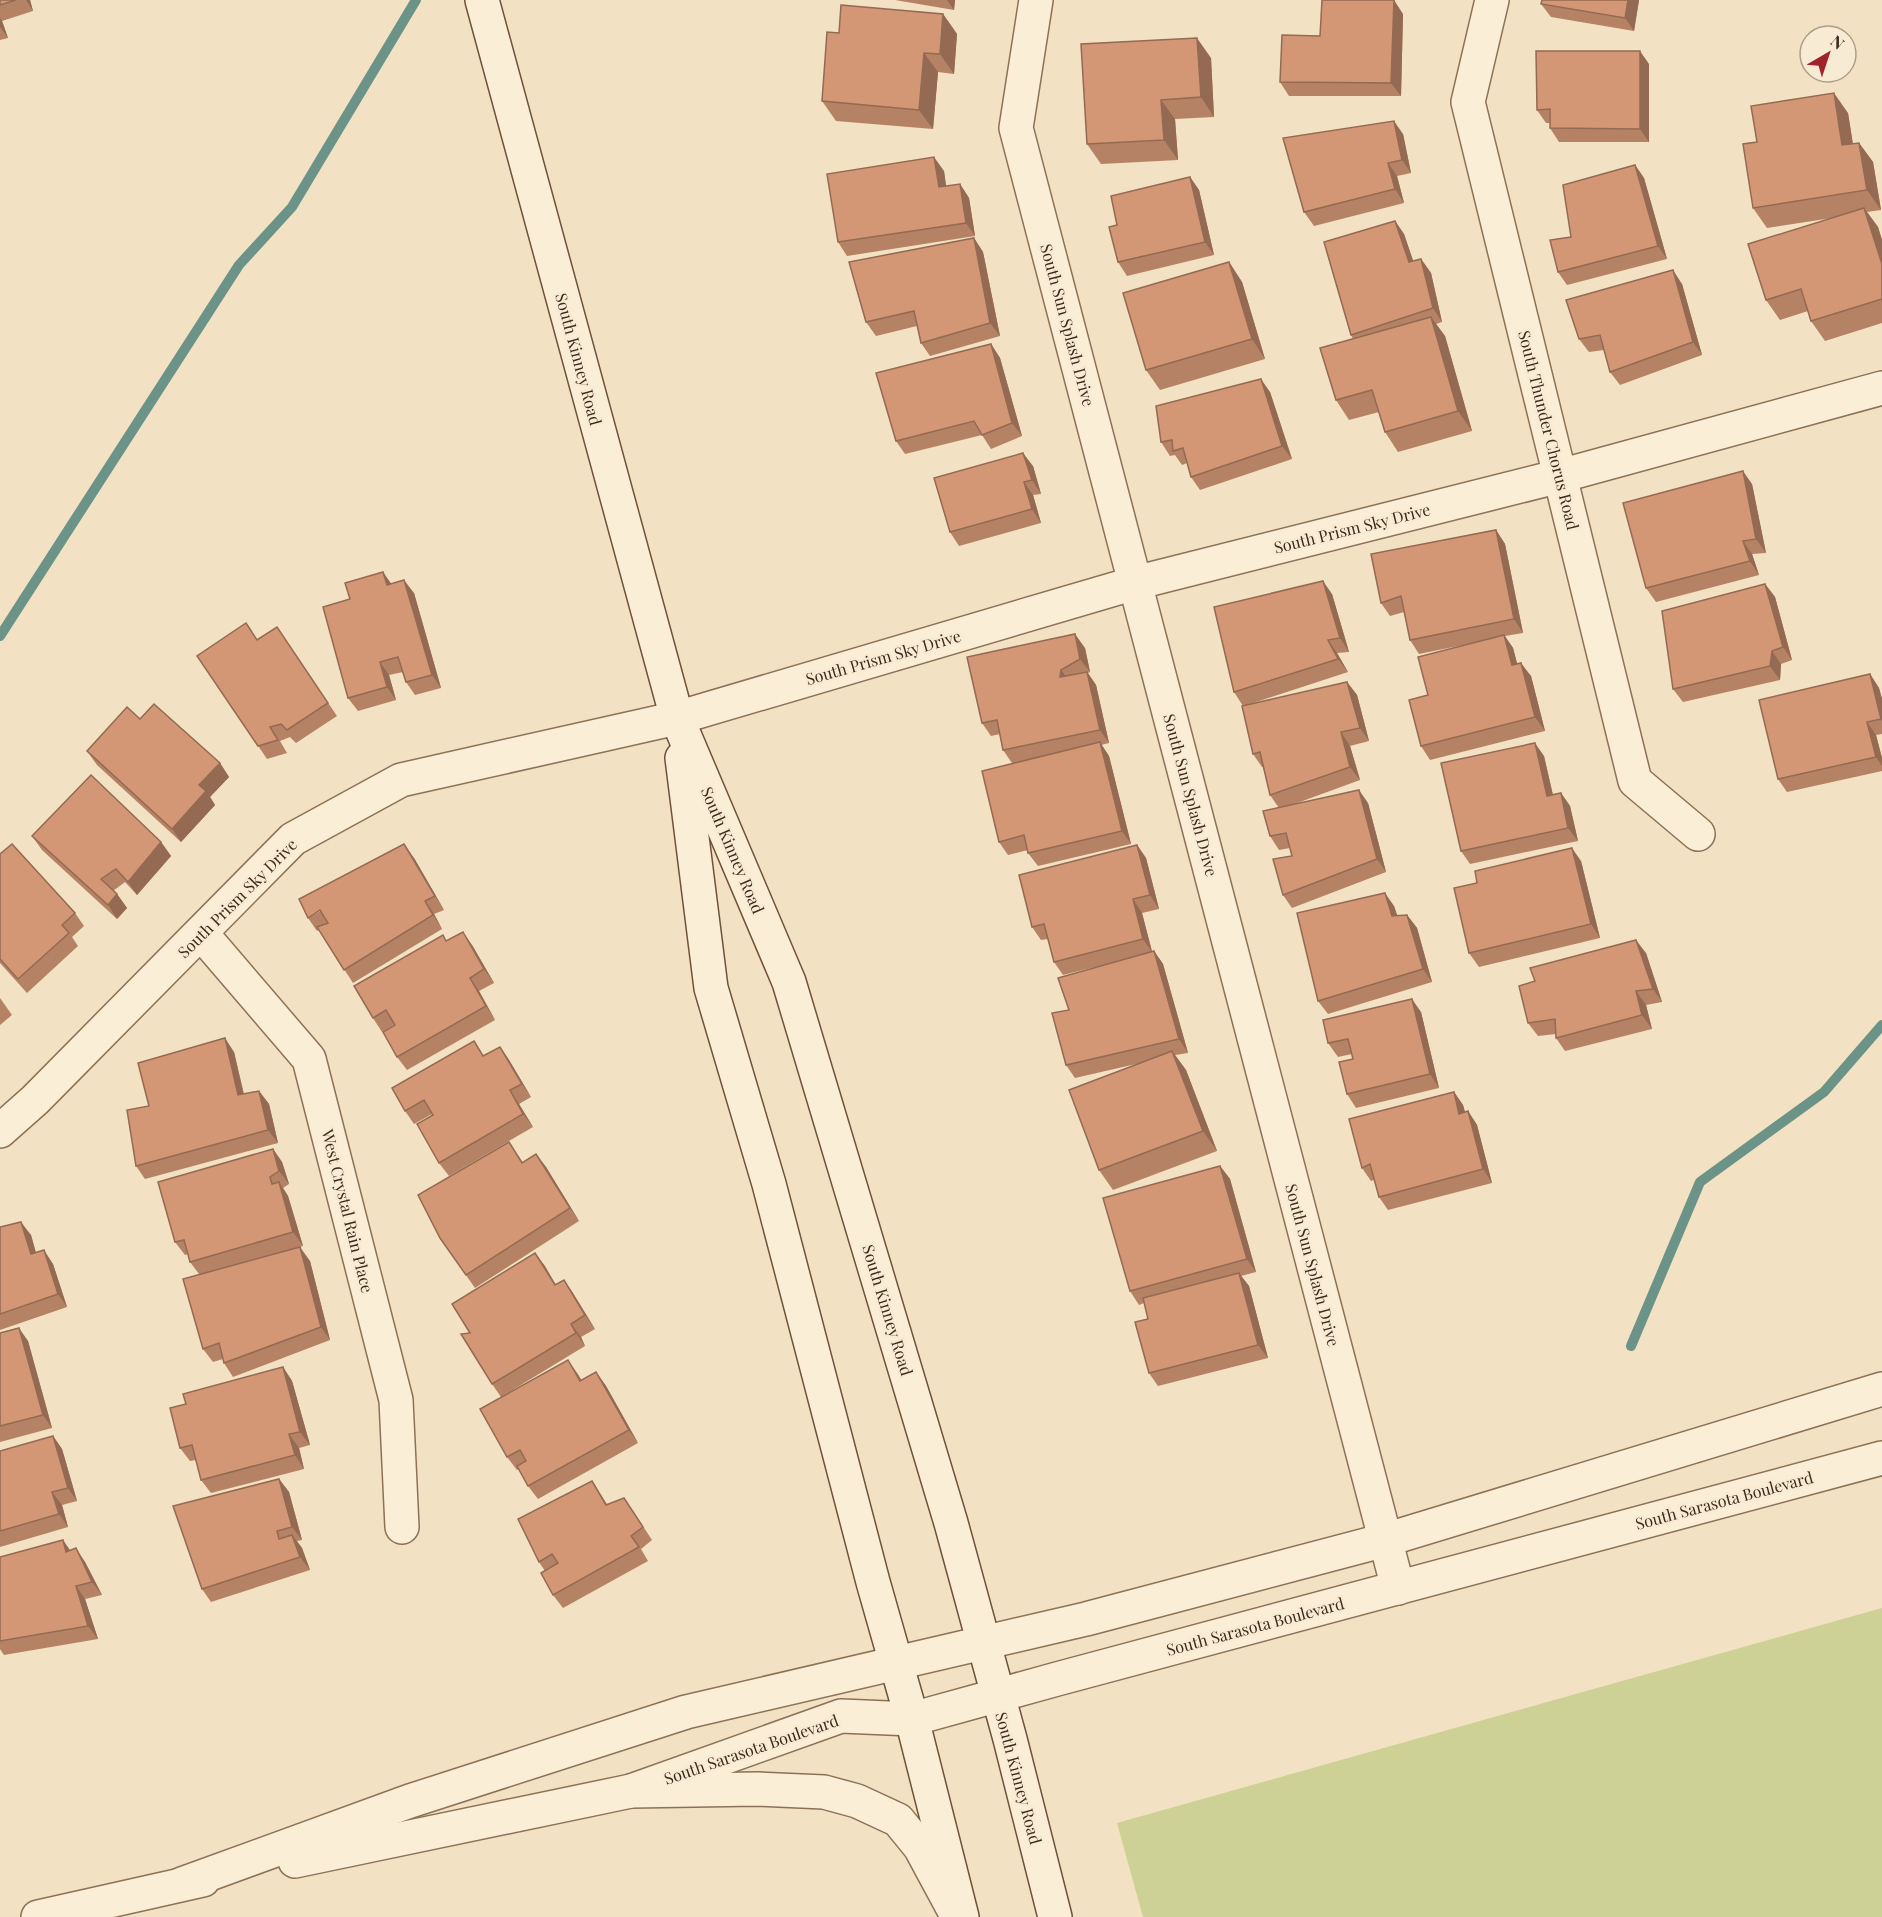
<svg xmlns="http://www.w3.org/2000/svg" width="1882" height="1917" font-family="'Playfair Display',serif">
<rect width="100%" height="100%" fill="#f2e1c2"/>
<!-- green -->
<path fill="#cdd195" d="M1882,1608V1917H1143L1117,1823Z"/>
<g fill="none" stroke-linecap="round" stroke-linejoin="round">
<!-- stream -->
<g stroke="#6b9387" stroke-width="10">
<path d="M0,636L239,265L292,207L416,0"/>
<path d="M1631,1346L1700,1182L1824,1092L1882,1025"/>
</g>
<defs>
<g id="minor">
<path d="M1036,0L1016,128L1398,1588"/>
<path d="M1492,0L1468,102L1635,781L1698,834"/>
<path d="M201,933L309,1059L396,1400L402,1527"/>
<path d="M0,1131L35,1100L293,839L401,780L677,718L1135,583L1560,476L1882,388"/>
</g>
<g id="tertiary">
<path d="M631,1791L841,1716L912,1719L1057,1679L1882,1458"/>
<path d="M295,1861L631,1791L758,1789L824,1792L857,1801L898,1820L920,1847L954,1910"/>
<path d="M182,1884L410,1801L686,1712L1086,1619L1385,1540L1882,1389"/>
<path d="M38,1917L203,1880"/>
</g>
<g id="secondary">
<path d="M482,0L677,718L789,982L951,1523L1010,1739L1055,1917"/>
<path d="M682,758L711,988L769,1184L873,1582L912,1719L962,1917"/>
</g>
</defs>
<!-- minor casing -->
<use href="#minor" stroke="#8d7157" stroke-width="36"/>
<!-- tertiary casing -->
<use href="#tertiary" stroke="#8d7157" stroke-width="36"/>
<!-- secondary casing -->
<use href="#secondary" stroke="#6f523b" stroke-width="36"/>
<!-- minor -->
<use href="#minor" stroke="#fbeed6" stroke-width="33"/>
<!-- tertiary -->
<use href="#tertiary" stroke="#fbeed6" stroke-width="33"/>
<!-- secondary -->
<use href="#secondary" stroke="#fbeed6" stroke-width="33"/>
</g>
<!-- wall -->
<g fill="#b58265">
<path d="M0,0H30L33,11L2,21L8,38L0,40Z"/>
<path d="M895,0H955L954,10Z"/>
<path d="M1639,0L1634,31L1551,17L1541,4Z"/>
<path d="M943,14L957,34L954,74L938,72L933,129L836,121L822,101L839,33Z"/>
<path d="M1403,14L1401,96H1289L1280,82L1320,36Z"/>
<path d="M1211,58L1214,117L1175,119L1178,160L1101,164L1087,144Z"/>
<path d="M1649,64V142H1559L1550,128V123H1546L1537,110Z"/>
<path d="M1848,113L1853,144L1859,143L1873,162L1881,210L1867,212L1878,227L1882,240V323L1825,341L1811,321L1808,311L1780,320L1766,300L1832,218L1767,228L1753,208L1757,142Z"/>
<path d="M1403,134L1411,173L1397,176L1404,203L1314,226L1304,212Z"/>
<path d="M1635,165L1644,178L1667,259L1567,285L1558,272L1571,237Z"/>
<path d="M944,171L946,186L960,184L969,198L975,236L847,256L838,242Z"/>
<path d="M1190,177L1199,190L1214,255L1127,276L1118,262L1117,225Z"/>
<path d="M1395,221L1404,234L1413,261L1421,259L1431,273L1442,322L1436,324L1445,336L1472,431L1398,452L1385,432L1379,412L1349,420L1336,400L1353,339L1351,335Z"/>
<path d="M974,238L983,252L1000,336L930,356L921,343L917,326L876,336L866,322Z"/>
<path d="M1229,262L1242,282L1265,359L1160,390L1146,370Z"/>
<path d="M1682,284L1702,355L1620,385L1610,372L1604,350L1589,352L1579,339Z"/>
<path d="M991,344L1000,358L1022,436L991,449L982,435L905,454L896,441Z"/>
<path d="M1270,392L1292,459L1200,490L1191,477L1187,463L1182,465L1175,455L1170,456L1161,442Z"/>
<path d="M1033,466L1041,494L1033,495L1041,523L959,546L950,532Z"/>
<path d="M1752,484L1766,553L1752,554L1759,575L1656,602L1646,588Z"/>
<path d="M1496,530L1505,544L1523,633L1505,636L1513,648L1517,664L1531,676L1545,731L1430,760L1421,746L1428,695L1478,642L1419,654L1410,640L1404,612L1390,616L1381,603Z"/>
<path d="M383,572L391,584L414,593L441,688L415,695L406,682L403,672L389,675L396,700L358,711L348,698L350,599Z"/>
<path d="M1765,584L1775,597L1792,660L1781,664L1780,680L1683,702L1673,689Z"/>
<path d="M1332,594L1349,652L1337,653L1348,672L1247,705L1347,682L1357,695L1369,741L1350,746L1360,780L1289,806L1368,803L1386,872L1292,908L1283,895L1292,856L1290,848L1279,850L1270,836L1279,808L1270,795L1263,767H1262L1253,754L1243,706L1234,692Z"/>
<path d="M277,627L337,716L296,743L290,737L280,741L287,753L267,759L197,656L258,640Z"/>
<path d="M1085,648L1090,672L1088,673L1096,685L1109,743L1101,745L1109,756L1131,844L1038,866L1028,853V850L1008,855L999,842L1012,763L1003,750L1000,734L991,736L982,723Z"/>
<path d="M1870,674L1879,688L1882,699V734L1876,735L1882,758V771L1787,792L1778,779Z"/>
<path d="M140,719L220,763L229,777L210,797L215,805L181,842L97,765L87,751Z"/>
<path d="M1544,756L1553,795L1561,793L1570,806L1578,841L1470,864L1461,851Z"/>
<path d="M32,836L161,842L171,856L137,895L125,882L113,891L117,894L127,908L117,919L42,850Z"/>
<path d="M1137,845L1146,858L1159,909L1142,913L1152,951H1154L1163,964L1188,1053L1175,1055L1186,1070L1217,1151L1113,1190L1099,1170L1136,1064L1075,1078L1066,1065L1069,1010L1119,961L1063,975L1054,962L1048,939L1041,940L1032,927Z"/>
<path d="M0,854L75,913L84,926L72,937L78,946L27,993L0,963Z"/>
<path d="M414,858L444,910L434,914L442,929L353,983L319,930L317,931L308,918Z"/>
<path d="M1581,861L1600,938L1479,967L1469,953Z"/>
<path d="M1394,906L1397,916L1407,915L1417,928L1432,982L1328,1014L1318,1001Z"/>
<path d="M447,941L472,945L494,983L479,991L495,1020L407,1070L397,1057L395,1024L382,1032L373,1018Z"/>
<path d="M1646,953L1662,1002L1646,1005L1652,1029L1565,1051L1556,1038V1034L1538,1036L1528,1023Z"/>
<path d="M0,998L12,1015L0,1025Z"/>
<path d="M1421,1012L1439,1088L1356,1108L1347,1094L1353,1059L1352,1054L1338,1057L1328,1043Z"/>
<path d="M500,1047L509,1060L531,1097L519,1104L533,1127L449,1176L439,1163L432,1114L414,1124L405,1111L484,1056Z"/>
<path d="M234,1052L244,1094L259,1091L269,1104L278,1143L145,1179L136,1166L149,1106Z"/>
<path d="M1454,1092L1463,1105L1465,1112L1468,1111L1477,1125L1492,1183L1388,1210L1379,1197L1374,1180L1371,1181L1362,1168Z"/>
<path d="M273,1149L282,1162L289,1184L283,1188L288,1196L303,1246L254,1260L310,1261L330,1340L233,1377L224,1363L223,1359L213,1362L203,1349L199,1274L190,1262L188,1254L185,1255L175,1242Z"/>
<path d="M536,1154L546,1167L579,1221L475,1288L440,1238L518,1155L523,1163Z"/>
<path d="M1220,1166L1230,1179L1256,1272L1241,1276L1249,1286L1268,1358L1158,1386L1149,1373L1148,1319L1144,1303L1139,1305L1130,1291Z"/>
<path d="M0,1227L31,1235L36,1253L53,1264L67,1307L0,1330Z"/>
<path d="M535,1253L556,1285L564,1280L595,1329L581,1337L585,1346L501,1397L492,1384L470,1333Z"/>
<path d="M0,1333L28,1341L52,1428L0,1442Z"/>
<path d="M283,1367L292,1381L310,1445L299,1448L304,1469L211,1493L201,1480L196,1460L190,1461L180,1448L186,1404Z"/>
<path d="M596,1372L606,1386L638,1443L538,1499L528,1486L519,1469L517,1470L507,1457L577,1373L582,1381Z"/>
<path d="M53,1436L62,1449L77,1501L62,1505L68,1527L0,1547V1451Z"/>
<path d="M279,1479L289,1492L302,1540L297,1541L302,1548L310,1570L211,1602L202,1589Z"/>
<path d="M592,1481L607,1505L633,1511L652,1540L641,1549L648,1561L563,1608L553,1595L545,1571L539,1562Z"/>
<path d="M71,1550L85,1562L102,1595L85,1599L98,1639L4,1655L0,1649V1557Z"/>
</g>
<!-- shaded-wall -->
<g fill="#946a52">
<path d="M26,0H30L33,11Z"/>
<path d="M947,0H955L954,10Z"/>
<path d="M1394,0L1403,14L1401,96L1391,83Z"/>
<path d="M1628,0H1639L1634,31L1625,18Z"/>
<path d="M943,14L957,34L954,74L940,54Z"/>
<path d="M0,18L2,21L8,38L0,27Z"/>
<path d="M1197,38L1211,58L1214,117L1201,97Z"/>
<path d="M1640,51L1649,64V142L1640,129Z"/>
<path d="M924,53L938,72L933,129L919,110Z"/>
<path d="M1834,93L1848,113L1856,165L1842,145Z"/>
<path d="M1161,100L1175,119L1178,160L1164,140Z"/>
<path d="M1394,121L1403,134L1411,173L1402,160Z"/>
<path d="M1859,143L1873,162L1881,210L1867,190Z"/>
<path d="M934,157L944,171L948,200L939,187Z"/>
<path d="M1388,163L1397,176L1404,203L1395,189Z"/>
<path d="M1635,165L1644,178L1667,259L1658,246Z"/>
<path d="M1190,177L1199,190L1214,255L1205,242Z"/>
<path d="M960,184L969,198L975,236L966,223Z"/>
<path d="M1864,208L1878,227L1882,240V264Z"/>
<path d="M1395,221L1404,234L1418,275L1409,262Z"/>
<path d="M974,238L983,252L1000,336L990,323Z"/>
<path d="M1421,259L1431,273L1442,322L1433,308Z"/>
<path d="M1229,262L1242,282L1265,359L1252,339Z"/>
<path d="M1673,270L1682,284L1702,355L1693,342Z"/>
<path d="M1431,317L1445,336L1472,431L1458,411Z"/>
<path d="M991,344L1000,358L1022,436L1012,423Z"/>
<path d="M1261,379L1270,392L1292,459L1282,446Z"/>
<path d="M1023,453L1033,466L1041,494L1032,480Z"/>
<path d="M1743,471L1752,484L1766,553L1756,539Z"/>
<path d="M1024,482L1033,495L1041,523L1032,509Z"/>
<path d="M1496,530L1505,544L1523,633L1514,619Z"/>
<path d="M1743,541L1752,554L1759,575L1750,561Z"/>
<path d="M383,572L392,585H387Z"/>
<path d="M404,580L414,593L441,688L432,675Z"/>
<path d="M1323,581L1332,594L1349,652L1340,638Z"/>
<path d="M1765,584L1775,597L1792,660L1783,647Z"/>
<path d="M1075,634L1085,648L1090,672L1080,659Z"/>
<path d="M1504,635L1513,648L1521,678L1512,665Z"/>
<path d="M1328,640L1337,653L1348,672L1338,659Z"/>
<path d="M1772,651L1781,664L1780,680L1770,666Z"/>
<path d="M380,662L389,675L396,700L387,687Z"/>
<path d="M1521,663L1531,676L1545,731L1535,717Z"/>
<path d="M1061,670L1071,683L1060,677Z"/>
<path d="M1087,672L1096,685L1109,743L1100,730Z"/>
<path d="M1870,674L1879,688L1882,699V721L1881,719Z"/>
<path d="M1347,682L1357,695L1369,741L1360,728Z"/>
<path d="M1867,722L1876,735L1882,758V766L1876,757Z"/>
<path d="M1341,732L1350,746L1360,780L1350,767Z"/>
<path d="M1100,742L1109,756L1131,844L1122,831Z"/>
<path d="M1535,743L1544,756L1556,809L1547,796Z"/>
<path d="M220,763L229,777L210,797L215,805L181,842L172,829L199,785Z"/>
<path d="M1359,790L1368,803L1386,872L1377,859Z"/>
<path d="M1561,793L1570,806L1578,841L1568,828Z"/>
<path d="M161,842L171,856L137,895L128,882Z"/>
<path d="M404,844L414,858L444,910L435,896Z"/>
<path d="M1137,845L1146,858L1159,909L1150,895Z"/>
<path d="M1572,848L1581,861L1600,938L1591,924Z"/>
<path d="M1385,893L1394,906L1402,929L1392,916Z"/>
<path d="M117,894L127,908L117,919L108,905Z"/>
<path d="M1133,899L1142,913L1152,952L1143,939Z"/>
<path d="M425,901L434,914L442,929L433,915Z"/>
<path d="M1407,915L1417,928L1432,982L1423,969Z"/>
<path d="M463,932L472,945L494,983L484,969Z"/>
<path d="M1636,940L1646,953L1662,1002L1653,989Z"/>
<path d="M1154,951L1163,964L1188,1053L1179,1039Z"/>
<path d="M470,978L479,991L495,1020L486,1006Z"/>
<path d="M1636,991L1646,1005L1652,1029L1642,1015Z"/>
<path d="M1412,999L1421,1012L1439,1088L1430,1074Z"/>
<path d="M225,1038L234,1052L247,1109L238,1095Z"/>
<path d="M500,1047L509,1060L531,1097L522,1084Z"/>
<path d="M1172,1051L1186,1070L1217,1151L1203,1131Z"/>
<path d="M510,1090L519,1104L533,1127L523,1114Z"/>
<path d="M259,1091L269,1104L278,1143L268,1130Z"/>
<path d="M1454,1092L1463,1105L1469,1127L1459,1114Z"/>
<path d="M1468,1111L1477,1125L1492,1183L1483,1169Z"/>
<path d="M273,1149L282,1162L289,1184L279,1171Z"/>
<path d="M536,1154L546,1167L579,1221L570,1208Z"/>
<path d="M1220,1166L1230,1179L1256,1272L1247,1259Z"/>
<path d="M279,1182L288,1196L303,1246L293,1232Z"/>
<path d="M21,1222L31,1235L40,1268L31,1254Z"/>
<path d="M300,1247L310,1261L330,1340L321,1327Z"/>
<path d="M44,1250L53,1264L67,1307L58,1294Z"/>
<path d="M535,1253L545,1266L564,1299L555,1285Z"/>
<path d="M1239,1273L1249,1286L1268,1358L1258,1345Z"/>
<path d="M564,1280L573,1293L595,1329L585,1315Z"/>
<path d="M571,1324L581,1337L585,1346L576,1333Z"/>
<path d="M19,1328L28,1341L52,1428L43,1415Z"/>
<path d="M568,1360L577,1373L590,1395L580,1381Z"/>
<path d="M283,1367L292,1381L310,1445L300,1432Z"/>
<path d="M596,1372L606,1386L638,1443L629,1430Z"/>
<path d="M289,1434L299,1448L304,1469L295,1455Z"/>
<path d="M53,1436L62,1449L77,1501L68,1488Z"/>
<path d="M279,1479L289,1492L302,1540L292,1527Z"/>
<path d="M592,1481L601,1495L616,1519L606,1505Z"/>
<path d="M52,1492L62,1505L68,1527L59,1514Z"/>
<path d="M292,1535L302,1548L310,1570L300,1557Z"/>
<path d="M63,1540L72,1553L66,1552Z"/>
<path d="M76,1548L85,1562L102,1595L92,1582Z"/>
<path d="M76,1586L85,1599L98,1639L88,1626Z"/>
</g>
<!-- building -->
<g fill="#d39775" stroke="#946a52" stroke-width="1.5">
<path d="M0,0H16L0,5Z"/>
<path d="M1322,0H1394L1391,83L1280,82L1282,35L1320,36Z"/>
<path d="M1542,0H1628L1625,18L1541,4Z"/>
<path d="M841,5L943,14L940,54L924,53L919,110L822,101L827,32L839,33Z"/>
<path d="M1197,38L1201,97L1161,100L1164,140L1087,144L1081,44Z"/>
<path d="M1536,51H1640V129L1550,128V109L1537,110Z"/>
<path d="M1834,93L1842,145L1859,143L1867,190L1753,208L1743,144L1757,142L1751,106Z"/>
<path d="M1394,121L1402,160L1388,163L1395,189L1304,212L1283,138Z"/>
<path d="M934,157L939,187L960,184L966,223L838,242L827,174Z"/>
<path d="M1635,165L1658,246L1558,272L1550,240L1571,237L1563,185Z"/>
<path d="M1190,177L1205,242L1118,262L1109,227L1117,225L1111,196Z"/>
<path d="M1864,208L1882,264V299L1811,321L1801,289L1766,300L1748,244Z"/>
<path d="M1395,221L1409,262L1421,259L1433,308L1351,335L1324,242Z"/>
<path d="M974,238L990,323L921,343L914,311L866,322L849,262Z"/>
<path d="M1229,262L1252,339L1146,370L1123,293Z"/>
<path d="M1673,270L1693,342L1610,372L1600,335L1579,339L1566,300Z"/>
<path d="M1431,317L1458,411L1385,432L1372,390L1336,400L1320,348Z"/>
<path d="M991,344L1012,423L982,435L974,421L896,441L876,373Z"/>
<path d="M1261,379L1282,446L1191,477L1183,448L1173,451L1172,440L1161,442L1156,406Z"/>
<path d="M1023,453L1032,480L1024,482L1032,509L950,532L934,478Z"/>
<path d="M1743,471L1756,539L1743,541L1750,561L1646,588L1623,503Z"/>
<path d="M1496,530L1514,619L1410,640L1401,596L1381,603L1371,554Z"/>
<path d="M383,572L387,585L404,580L432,675L406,682L398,657L380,662L387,687L348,698L323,607L350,599L345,583Z"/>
<path d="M1323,581L1340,638L1328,640L1338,659L1234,692L1214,607Z"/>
<path d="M1765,584L1783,647L1772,651L1770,666L1673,689L1662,611Z"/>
<path d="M246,623L257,640L277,627L328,703L287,730L281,724L270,727L278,740L258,746L197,656Z"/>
<path d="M1075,634L1080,659L1061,670L1060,677L1087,672L1100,730L1003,750L997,720L982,723L967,657Z"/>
<path d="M1504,635L1512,665L1521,663L1535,717L1421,746L1409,700L1428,695L1418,657Z"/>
<path d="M1870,674L1881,719L1867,722L1876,757L1778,779L1759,700Z"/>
<path d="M1347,682L1360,728L1341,732L1350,767L1270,795L1260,752L1253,754L1242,706Z"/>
<path d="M154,704L220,763L199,785L206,791L172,829L87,751L127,707L140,719Z"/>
<path d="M1100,742L1122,831L1028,853L1024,835L999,842L982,771Z"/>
<path d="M1535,743L1547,796L1561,793L1568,828L1461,851L1441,763Z"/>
<path d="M91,775L161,842L128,882L116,869L101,879L117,894L108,905L32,836Z"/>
<path d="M1359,790L1377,859L1283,895L1273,859L1292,856L1286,833L1270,836L1263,811Z"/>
<path d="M12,844L75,913L62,925L69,933L18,979L0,959V854Z"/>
<path d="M404,844L435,896L425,901L433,915L344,970L317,927L328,923L320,910L308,918L299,899Z"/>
<path d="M1137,845L1150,895L1133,899L1143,939L1054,962L1044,924L1032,927L1019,875Z"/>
<path d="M1572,848L1591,924L1469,953L1454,888L1477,883L1475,871Z"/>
<path d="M1385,893L1392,916L1407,915L1423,969L1318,1001L1297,913Z"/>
<path d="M463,932L484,969L470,978L486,1006L397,1057L383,1032L395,1025L386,1010L373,1018L354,986L443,935L446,941Z"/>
<path d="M1636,940L1653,989L1636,991L1642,1015L1556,1038L1555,1019L1528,1023L1519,986L1535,981L1530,968Z"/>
<path d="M1154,951L1179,1039L1066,1065L1052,1013L1069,1010L1058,978Z"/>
<path d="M1412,999L1430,1074L1347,1094L1339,1062L1353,1059L1348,1039L1328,1043L1323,1020Z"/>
<path d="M225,1038L238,1095L259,1091L268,1130L136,1166L127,1110L149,1106L138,1063Z"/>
<path d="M474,1041L483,1056L500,1047L522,1084L510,1090L523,1114L439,1163L417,1124L433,1115L424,1100L405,1111L392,1088Z"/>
<path d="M1172,1051L1203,1131L1099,1170L1069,1090Z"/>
<path d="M1454,1092L1459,1114L1468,1111L1483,1169L1379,1197L1370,1164L1362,1168L1349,1119Z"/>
<path d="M509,1142L522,1163L536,1154L570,1208L466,1275L440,1238L418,1195Z"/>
<path d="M273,1149L279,1171L270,1177L272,1184L279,1182L293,1232L190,1262L184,1240L175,1242L158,1182Z"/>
<path d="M1220,1166L1247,1259L1130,1291L1103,1198Z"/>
<path d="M21,1222L31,1254L44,1250L58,1294L0,1314V1227Z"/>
<path d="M300,1247L321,1327L224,1363L219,1343L203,1349L183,1279Z"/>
<path d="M535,1253L555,1285L564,1280L585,1315L571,1324L576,1333L492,1384L461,1334L470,1333L452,1304Z"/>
<path d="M1239,1273L1258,1345L1149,1373L1135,1322L1148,1319L1143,1298Z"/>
<path d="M19,1328L43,1415L0,1426V1333Z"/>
<path d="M568,1360L580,1381L596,1372L629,1430L528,1486L517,1466L526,1461L520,1450L507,1457L480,1409Z"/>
<path d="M283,1367L300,1432L289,1434L295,1455L201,1480L192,1445L180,1448L170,1408L186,1404L183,1394Z"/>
<path d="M53,1436L68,1488L52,1492L59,1514L0,1531V1451Z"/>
<path d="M279,1479L292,1527L277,1531L279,1539L292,1535L300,1557L202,1589L173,1506Z"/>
<path d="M592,1481L606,1505L624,1498L643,1527L631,1536L639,1547L553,1595L541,1573L558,1563L552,1554L539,1562L518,1519Z"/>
<path d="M63,1540L66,1552L76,1548L92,1582L76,1586L88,1626L0,1641V1557Z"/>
</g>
<g text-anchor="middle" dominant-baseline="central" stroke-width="5" stroke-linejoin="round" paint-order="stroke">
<!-- street labels -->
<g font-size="16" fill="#3c2a1d" stroke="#f8ebd3">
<text transform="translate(1068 325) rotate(75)">South Sun Splash Drive</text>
<text transform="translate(579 359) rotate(75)">South Kinney Road</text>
<text transform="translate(1549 430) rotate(76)">South Thunder Chorus Road</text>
<text transform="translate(1352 528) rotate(-14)">South Prism Sky Drive</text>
<text transform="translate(883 657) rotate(-16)">South Prism Sky Drive</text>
<text transform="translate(1191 795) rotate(75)">South Sun Splash Drive</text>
<text transform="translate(733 850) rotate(67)">South Kinney Road</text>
<text transform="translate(237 898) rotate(-45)">South Prism Sky Drive</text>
<text transform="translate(348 1211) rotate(76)">West Crystal Rain Place</text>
<text transform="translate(1313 1265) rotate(75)">South Sun Splash Drive</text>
<text transform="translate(888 1310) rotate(73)">South Kinney Road</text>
<text transform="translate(1724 1500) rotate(-15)">South Sarasota Boulevard</text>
<text transform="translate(1255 1626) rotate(-15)">South Sarasota Boulevard</text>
<text transform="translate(751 1749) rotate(-19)">South Sarasota Boulevard</text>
<text transform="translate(1019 1778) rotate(75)">South Kinney Road</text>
</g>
</g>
<!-- north arrow -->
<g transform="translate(1828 54) rotate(39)"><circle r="28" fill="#f8ebd3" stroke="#ad9e8a" stroke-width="1.5"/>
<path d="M0-4.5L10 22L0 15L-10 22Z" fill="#a2222a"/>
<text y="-9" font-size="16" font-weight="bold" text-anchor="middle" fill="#3c2a1d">N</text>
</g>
</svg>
